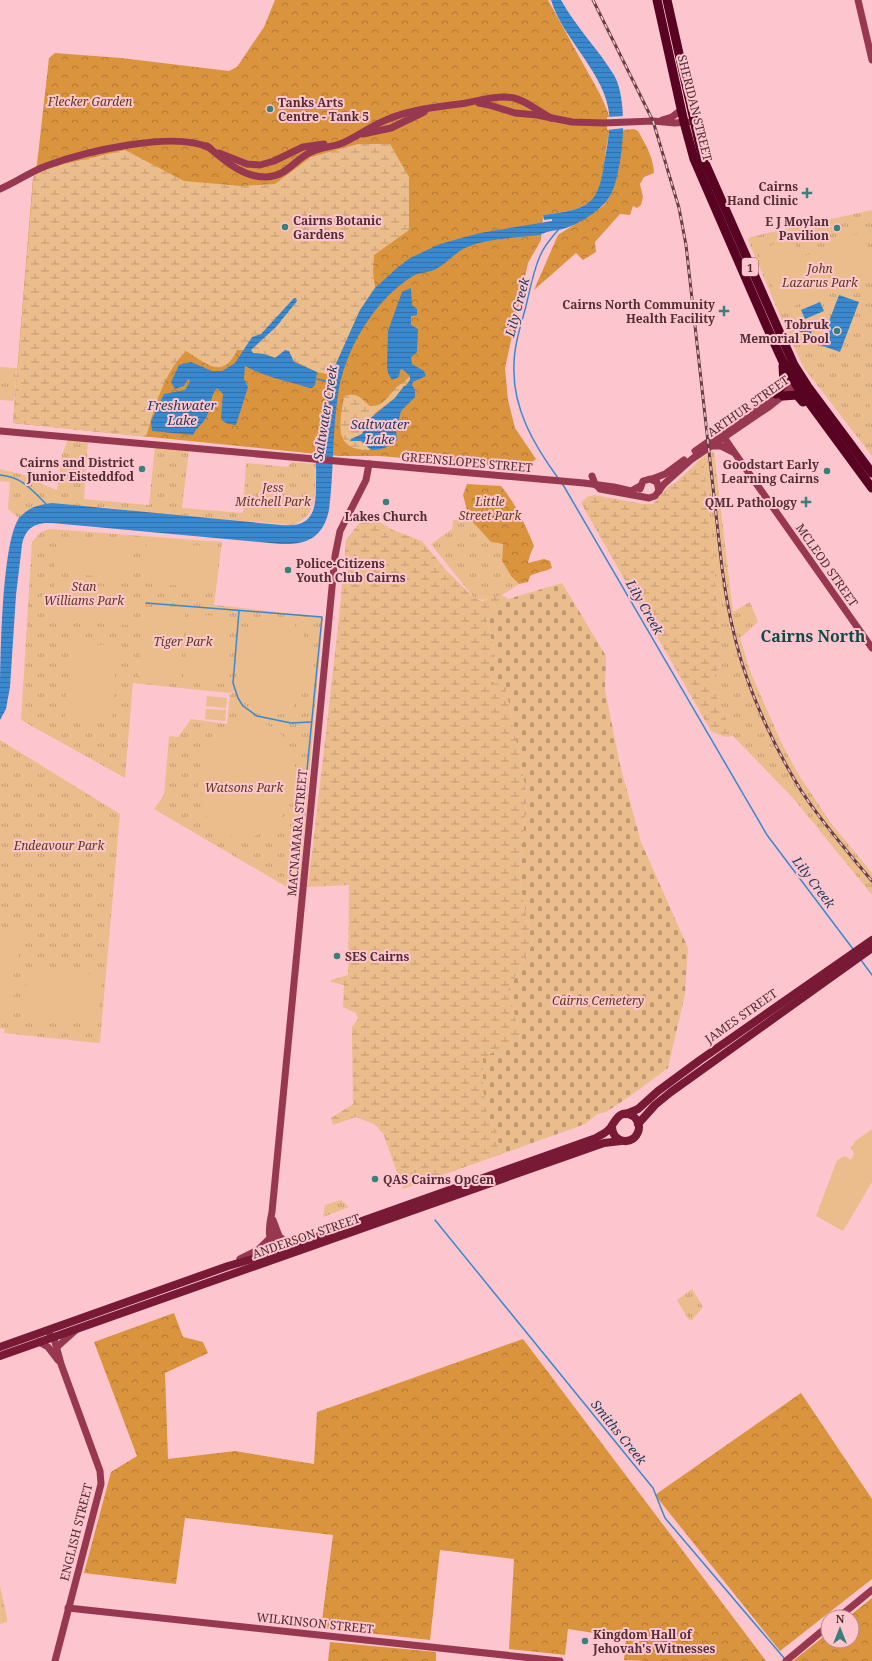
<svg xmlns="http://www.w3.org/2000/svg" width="872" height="1661" font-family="'Noto Serif',serif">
<defs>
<pattern id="grass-tufts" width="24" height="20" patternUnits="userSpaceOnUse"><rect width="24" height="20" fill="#ebbd8c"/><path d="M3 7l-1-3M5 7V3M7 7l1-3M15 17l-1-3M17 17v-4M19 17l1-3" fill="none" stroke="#c19a73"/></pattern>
<pattern id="forest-crowns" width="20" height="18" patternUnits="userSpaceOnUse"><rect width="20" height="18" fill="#da943e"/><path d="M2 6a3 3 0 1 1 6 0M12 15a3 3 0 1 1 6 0" fill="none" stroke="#b37935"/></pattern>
<pattern id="wetland-marsh" width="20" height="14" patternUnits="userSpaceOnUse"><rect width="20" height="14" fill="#ebbd8c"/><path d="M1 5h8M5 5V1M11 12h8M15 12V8" fill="none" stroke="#c19a73"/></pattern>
<pattern id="cemetery-stones" width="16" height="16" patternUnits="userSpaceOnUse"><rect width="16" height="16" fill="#ebbd8c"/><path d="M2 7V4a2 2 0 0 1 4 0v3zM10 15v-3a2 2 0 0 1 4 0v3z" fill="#c19a73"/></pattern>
<pattern id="water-rules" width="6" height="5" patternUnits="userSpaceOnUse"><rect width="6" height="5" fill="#3a89cf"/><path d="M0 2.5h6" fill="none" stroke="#3370a9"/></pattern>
</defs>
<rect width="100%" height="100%" fill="#fdc5ce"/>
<!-- grass -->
<g fill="url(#grass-tufts)">
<path d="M872,210V456L804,368L789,337L748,240L750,237Z"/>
<path d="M0,367L17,368L14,401L0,400Z"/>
<path d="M69,437L88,439L84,499L149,505L155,445L189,449L182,508L243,513L246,463L287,467L292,462L316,464C315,489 320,516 292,525L149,513L103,507L27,511L19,518L8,509L10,482L0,481V469L28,476L44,485L57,490L62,455Z"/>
<path d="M714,451L733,612L750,602L758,622L740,638L750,671L781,742L797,772L830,822L872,873V895L793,798L733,736L711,683L721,664V640L703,457Z"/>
<path d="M469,518L491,542L503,544L502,561L511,576L519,584C506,593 490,604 474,598L431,544L452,529L453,520Z"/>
<path d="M50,529L222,542L214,605L323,617L300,882L296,888L290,889L154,809L164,795L169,736L178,737L191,719L227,724L230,695L235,691L229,693L133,683L125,778L21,720L32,542L41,532Z"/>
<path d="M0,740L120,814L100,1042L97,1043L4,1033L5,1029L0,1028Z"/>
<path d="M341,1200L349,1207L323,1217L325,1205Z"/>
<path d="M692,1289L703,1307L692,1320H689L677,1300Z"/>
<path d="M0,1586L7,1618V1622L0,1624Z"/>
</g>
<!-- forest -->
<g fill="url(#forest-crowns)">
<path d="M275,0H548C561,23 573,46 586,69C594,83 603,98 608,113C612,123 608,138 606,149C600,203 597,208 543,215L541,240L528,263L505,368L508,400L515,428L536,459L525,468L379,456H339L307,453L13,423L33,178L37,164L49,58L55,53L121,58L229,71L237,67L264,27Z"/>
<path d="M634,129L638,131C645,143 654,159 654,173L644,177L640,184L643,197L641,205L637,208L633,206L630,215L620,214L595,242L596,252L583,260L576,253L534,290L558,235L603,206L609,198L617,175L621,152L622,130Z"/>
<path d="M467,484L501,486C516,504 525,524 534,546L530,555L528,563L544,559L550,561L552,568C544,572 537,572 530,576L528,582L519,584L511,576L502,561L503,544L491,542L469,518L463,495Z"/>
<path d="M174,1313L183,1337L203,1342L208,1353L165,1373L168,1459L235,1451L314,1464L317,1412L523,1339L766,1661H645L624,1660L626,1638L568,1629L565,1655L509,1649L514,1559L440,1550L430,1640L321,1628L333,1535L185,1518L176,1584L84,1573L111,1472L137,1456L94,1342Z"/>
<path d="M801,1393L872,1499V1579L780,1651L655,1495Z"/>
<path d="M872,1598V1661H793L828,1633V1641H852V1617H848Z"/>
<path d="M330,1642L436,1652V1661H328Z"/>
</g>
<!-- wetland -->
<g fill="url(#wetland-marsh)">
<path d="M358,144H390L409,177V230L374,255L373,272L375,288L360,310L331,375L317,372L292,360L276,358L264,354L253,353L251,350H237C223,381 206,363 186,351C163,374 155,406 146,437L13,423L34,171L125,150L184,181L241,186L275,184L311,157Z"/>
<path d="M411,376L408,383L404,386L395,398L375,413L362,434L351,439L350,441H361L371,450C332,451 340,424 344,396C359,392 360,398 370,406C383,406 385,400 393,391C398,385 405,381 411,376Z"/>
<path d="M703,457L721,640V664L711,683L733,736L725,737L711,731L581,503L587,497L594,495L643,504H653L669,486L675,483Z"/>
<path d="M376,520L393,530L422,541L446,570L474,598L482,601L502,595L508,599L486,616L496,660L505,683L527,795L519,876L532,945L509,989L520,1038L487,1113L498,1134L499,1155L403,1189L383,1133L374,1124L356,1117L333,1125L331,1118L353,1104L352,1037V1027L358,1019L356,1013L343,1007L344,985L331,982V980L348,975L349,885L307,887L312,853L339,618L346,540L361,521Z"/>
</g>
<!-- cemetery -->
<path fill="url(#cemetery-stones)" d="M562,583L606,656L605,690L620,765L641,842L688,948L685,994L668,1068L630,1096L606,1112L597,1114L585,1124L499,1155L498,1134L487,1113L483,1088V1058L520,1038L509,989L532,945L519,876L527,795L505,683L492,684L488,671L496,660L486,616L508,599Z"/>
<!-- pitch -->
<g fill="#ebbd8c">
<path d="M861,232L872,256V271L818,294L802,257Z"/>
<path d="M792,237L817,296L783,311L758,251Z"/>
<path d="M872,390V410H871L866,391Z"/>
<path d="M57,536L132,543L128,579L54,572Z"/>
<path d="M147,541L217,547L213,588L142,583Z"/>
<path d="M55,583L131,588L129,625L53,620Z"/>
<path d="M143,610L185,613L180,679L138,676Z"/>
<path d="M189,614L230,617L224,684L183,680Z"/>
<path d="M272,618L291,621L303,634L312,660L311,676L304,689L293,707L281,714L259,713L246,702L238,686L237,666L239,646L246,630L257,622Z"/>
<path d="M71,643L117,646L112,723L65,719Z"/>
<path d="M207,696L227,698L226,708L206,706Z"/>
<path d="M206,709L226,710L225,721L205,719Z"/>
<path d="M251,722C317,723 305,839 240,838C233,838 227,835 221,831C178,802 201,726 251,722Z"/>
<path d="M0,929L21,931L17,973L0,971Z"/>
<path d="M28,968L102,975L98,1023L23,1016Z"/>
<path d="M0,978L16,979L12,1019L0,1018Z"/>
<path d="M872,1129V1182L843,1231L816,1216L837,1160L845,1156L851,1160L854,1153L850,1147L854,1144V1142Z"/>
</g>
<!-- water -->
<g fill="url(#water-rules)">
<path d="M551,0H561C576,27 598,49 614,75C626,96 624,138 620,162C617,177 614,196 602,206C594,214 576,225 566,228C557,231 548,230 540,235C516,238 484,238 463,249C453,255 446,264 436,269C429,273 420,272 413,276C374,300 344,351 338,395C332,433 334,472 329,510C323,538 307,545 280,544L52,523C35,522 25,528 22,545L16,595L10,687L6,709L0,720C0,679 0,546 19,518C29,507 38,505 52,503L281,525C312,528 316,512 316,485C316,474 317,465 314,454L326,433L331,375L360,310L375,288L397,268L410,258L440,244L480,233L552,221V219L544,220L543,215C584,209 598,209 604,164C607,146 612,125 608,107C601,70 562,37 551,0Z"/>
<path d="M411,288L412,305L417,309V315L411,316V325L418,329L417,352L411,357L412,364L424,371L426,376L413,382L412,385L415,390V397L401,411L396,431L397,440C388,447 382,450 371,450L361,441H350L351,439L362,434L367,421L395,398L404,386H406L410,380V376L402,369L400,370L399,377L392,380L388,373L387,367L388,331L402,292Z"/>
<path d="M839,295L859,302L840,352L820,345Z"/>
<path d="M294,298H296L297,301L276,327L251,350L253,353L264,354L275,358L285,350L289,351L294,362L317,372L315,385L312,388C306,388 302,385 296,384C278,379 261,375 245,366L244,379L248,387L236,425C229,424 224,424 221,418L223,394L217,388C210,396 211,407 207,416C204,423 196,428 193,435L152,431L151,421L164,394L185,390L190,381L188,379L184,386L175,389L171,382L179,365L191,362L212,371H222L235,363L252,337L261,334Z"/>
<path d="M820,302L824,311L805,319L801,310Z"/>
<path d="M801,323L813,328L810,336L798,331Z"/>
</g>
<!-- pier -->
<path fill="#fdc5ce" d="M624,116V128L607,130V117Z"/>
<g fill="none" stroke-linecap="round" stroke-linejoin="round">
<!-- stream -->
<g stroke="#3a89cf" stroke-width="1.5">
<path d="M317,379L330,382"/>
<path d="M0,475C22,477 31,489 46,504"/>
<path d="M558,478C534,445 512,408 514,365C514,345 521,325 526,306C530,289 533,272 540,256C544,246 552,237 559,229"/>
<path d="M562,483L767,835L853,949"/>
<path d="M146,603L322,617L296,882"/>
<path d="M239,611L233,683L238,698L243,706L257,716L291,723L311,722"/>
<path d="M861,960L872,975"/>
<path d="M435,1220L653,1488L665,1518L784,1658"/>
</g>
<!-- secondary -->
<g stroke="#983850" stroke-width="7">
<path d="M858,0L872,60"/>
<path d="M479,103L489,105L515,113L537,115L572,122L604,123L653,121L675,123L688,122"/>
<path d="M662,120L672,117L681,110"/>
<path d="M363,134L391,128L424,112"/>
<path d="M207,146C224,160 243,178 267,177C287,176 295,159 311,152C321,147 331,147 340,144C356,138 370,126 386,120C411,109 439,107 466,103C481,100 498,95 514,98C527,101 539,112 551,118"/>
<path d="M219,153L247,164L260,165L274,161L303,147L324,144"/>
<path d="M0,189C16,182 30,172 46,166C83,152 174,130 210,148"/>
<path d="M0,431L584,483L614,487L631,491L640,486"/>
<path d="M721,433L734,452L872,648"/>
<path d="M712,446H721L733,452"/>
<path d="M695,451L794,381L798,380"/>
<path d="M592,476L595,484L597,486"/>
<path d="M652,479L665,474L684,460"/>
<path d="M600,489L649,498L655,496L664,484L692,459L770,406L799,383"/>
<path d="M640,489L643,481L650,479L657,482L659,491"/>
<path d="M273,1220L279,1236L289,1245"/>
<path d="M273,1234L281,1256"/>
<path d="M276,1256C268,1238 268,1230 272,1212L335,556L340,531L366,480L369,464"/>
<path d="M240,1259L258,1250L269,1239"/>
<path d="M50,1334L55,1342L61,1364L100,1471L101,1484L55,1661"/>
<path d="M39,1342L48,1347L58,1360"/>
<path d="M57,1347L76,1330"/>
<path d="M68,1608L560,1661"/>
<path d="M839,1617L872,1590"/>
<path d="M786,1661L828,1626"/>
</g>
<!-- primary -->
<g stroke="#781936" stroke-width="8">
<path d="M626,1114L638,1109L658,1091L700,1060L872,940"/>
<path d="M638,1124L655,1105L671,1092L872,948"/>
<path d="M0,1347L228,1266L266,1255L596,1138C601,1135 608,1132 611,1127C616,1119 621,1109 633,1116C636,1118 639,1123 639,1127C639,1131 637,1135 634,1138C624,1145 612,1139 612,1126"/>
<path d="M0,1356L604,1143L621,1141"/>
</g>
<!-- highway -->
<g stroke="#580322" stroke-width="9">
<path d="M657,0L684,122L694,159L767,327L783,362L797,386L872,488"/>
<path d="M667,0L702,156L794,365L808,387L872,473"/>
<path d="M776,394L784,383L783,366"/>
<path d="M783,396L797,395L803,402"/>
</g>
<defs>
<path id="rail" d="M593,0L653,121L679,208L686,245L722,568C726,599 732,630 741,660C754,703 778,754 802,792C823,824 848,852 872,881"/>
</defs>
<!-- rail casing -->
<use href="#rail" stroke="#653f46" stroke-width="3"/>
<!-- rail -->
<use href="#rail" stroke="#fdc5ce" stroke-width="1.5" stroke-dasharray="4.5" stroke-linecap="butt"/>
</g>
<!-- markers -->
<g fill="#38807a" stroke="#fdc5ce" stroke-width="1.5">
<circle cx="270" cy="109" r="4"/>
<path d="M805 187h4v4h4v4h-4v4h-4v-4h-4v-4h4z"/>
<circle cx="285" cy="227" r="4"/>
<circle cx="837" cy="228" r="4"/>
<path d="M722 305h4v4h4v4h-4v4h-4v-4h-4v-4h4z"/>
<circle cx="837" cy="331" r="4"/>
<circle cx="142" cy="469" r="4"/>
<circle cx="827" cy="471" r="4"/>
<circle cx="386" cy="502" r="4"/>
<path d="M804 496h4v4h4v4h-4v4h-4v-4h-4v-4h4z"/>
<circle cx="288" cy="570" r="4"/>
<circle cx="337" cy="956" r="4"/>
<circle cx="375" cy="1179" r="4"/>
<circle cx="585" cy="1641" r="4"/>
</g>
<g text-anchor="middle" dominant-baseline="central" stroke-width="4" stroke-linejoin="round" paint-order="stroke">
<!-- shield labels -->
<rect fill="#fdc5ce" stroke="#855b62" stroke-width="1" x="742" y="258" width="16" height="18" rx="3"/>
<g font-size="11" font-weight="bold" fill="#512d34">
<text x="750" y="267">1</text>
</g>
<!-- park labels -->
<g font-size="12" font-style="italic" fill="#593c19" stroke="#fdc5ce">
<text x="90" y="101">Flecker Garden</text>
<text x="820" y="268">John<tspan x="820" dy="14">Lazarus Park</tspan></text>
<text x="273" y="487">Jess<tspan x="273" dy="14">Mitchell Park</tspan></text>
<text x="490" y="501">Little<tspan x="490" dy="14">Street Park</tspan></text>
<text x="84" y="586">Stan<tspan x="84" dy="14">Williams Park</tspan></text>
<text x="183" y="641">Tiger Park</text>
<text x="244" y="787">Watsons Park</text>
<text x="59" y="845">Endeavour Park</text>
<text x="598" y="1000">Cairns Cemetery</text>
</g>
<!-- poi labels -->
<g font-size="12" font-weight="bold" fill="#512d34" stroke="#fdc5ce" text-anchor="end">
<text x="278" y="102" text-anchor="start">Tanks Arts<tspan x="278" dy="14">Centre - Tank 5</tspan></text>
<text x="798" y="186">Cairns<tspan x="798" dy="14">Hand Clinic</tspan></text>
<text x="293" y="220" text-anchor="start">Cairns Botanic<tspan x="293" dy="14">Gardens</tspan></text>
<text x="829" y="221">E J Moylan<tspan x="829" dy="14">Pavilion</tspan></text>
<text x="715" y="304">Cairns North Community<tspan x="715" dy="14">Health Facility</tspan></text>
<text x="829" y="324">Tobruk<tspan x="829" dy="14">Memorial Pool</tspan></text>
<text x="134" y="462">Cairns and District<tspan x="134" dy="14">Junior Eisteddfod</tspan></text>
<text x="819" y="464">Goodstart Early<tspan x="819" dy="14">Learning Cairns</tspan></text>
<text x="797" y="502">QML Pathology</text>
<text x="386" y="516" text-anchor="middle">Lakes Church</text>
<text x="296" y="563" text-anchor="start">Police-Citizens<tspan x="296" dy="14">Youth Club Cairns</tspan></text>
<text x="345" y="956" text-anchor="start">SES Cairns</text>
<text x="383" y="1179" text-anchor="start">QAS Cairns OpCen</text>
<text x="593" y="1634" text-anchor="start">Kingdom Hall of<tspan x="593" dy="14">Jehovah's Witnesses</tspan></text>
</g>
<!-- street labels -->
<g font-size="12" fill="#512d34" stroke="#fdc5ce">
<text transform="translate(695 108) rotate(76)">SHERIDAN STREET</text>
<text transform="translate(748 406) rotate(-35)">ARTHUR STREET</text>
<text transform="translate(467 462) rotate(5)">GREENSLOPES STREET</text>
<text transform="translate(827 565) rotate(55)">MCLEOD STREET</text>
<text transform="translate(297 833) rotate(-85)">MACNAMARA STREET</text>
<text transform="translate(741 1016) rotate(-35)">JAMES STREET</text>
<text transform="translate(306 1236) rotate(-19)">ANDERSON STREET</text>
<text transform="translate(76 1532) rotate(-76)">ENGLISH STREET</text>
<text transform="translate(315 1623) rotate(6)">WILKINSON STREET</text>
</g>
<!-- water labels -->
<g font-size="13" font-style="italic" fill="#1a3a57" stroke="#fdc5ce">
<text transform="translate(517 307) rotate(-75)">Lily Creek</text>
<text x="182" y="405">Freshwater<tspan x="182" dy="15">Lake</tspan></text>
<text transform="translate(325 413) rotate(-81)">Saltwater Creek</text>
<text x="380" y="424">Saltwater<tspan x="380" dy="15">Lake</tspan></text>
<text transform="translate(645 607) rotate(60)">Lily Creek</text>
<text transform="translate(814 882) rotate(53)">Lily Creek</text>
<text transform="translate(619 1432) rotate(51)">Smiths Creek</text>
</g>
<!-- district labels -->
<g font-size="16" font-weight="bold" fill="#0d4b47" stroke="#fdc5ce">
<text x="813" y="636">Cairns North</text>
</g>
</g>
<!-- north arrow -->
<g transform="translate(840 1629)"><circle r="19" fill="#fdc5ce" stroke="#b88890"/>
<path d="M0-3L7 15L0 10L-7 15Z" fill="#38807a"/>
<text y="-6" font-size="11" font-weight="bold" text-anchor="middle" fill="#512d34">N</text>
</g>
</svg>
